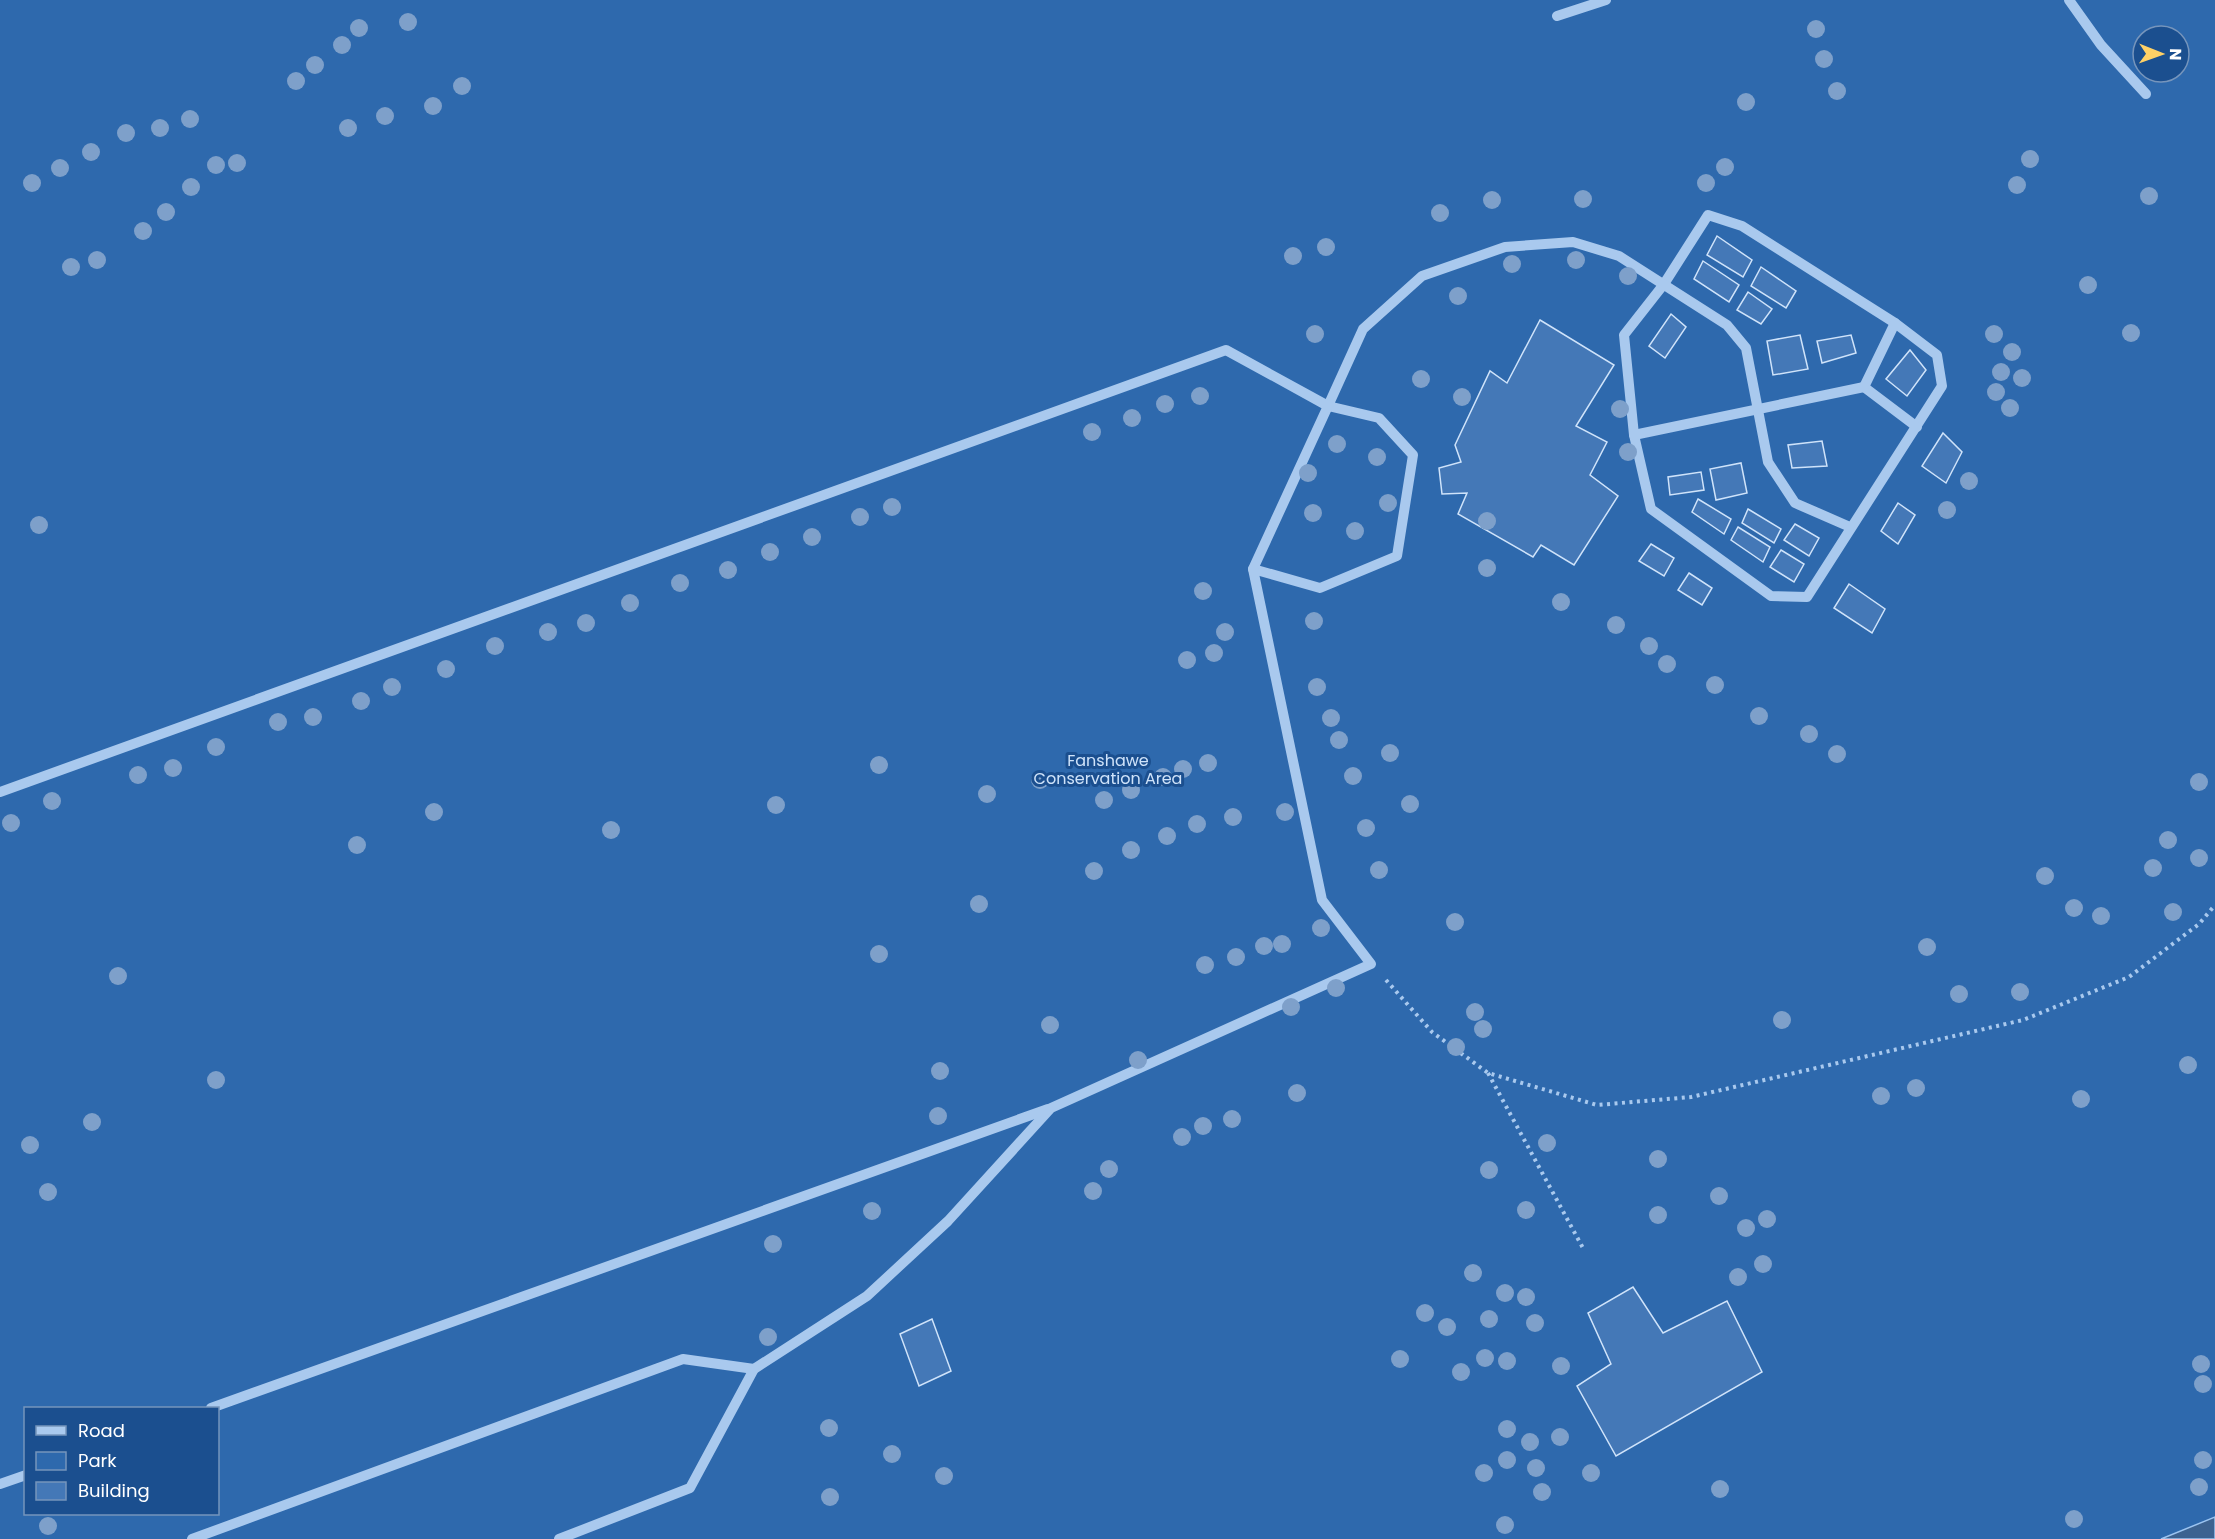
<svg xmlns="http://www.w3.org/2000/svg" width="2215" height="1539" font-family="Poppins,sans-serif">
<rect width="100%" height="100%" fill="#1b4f8f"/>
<!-- green -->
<path fill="#2e69ad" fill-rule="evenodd" d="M0,0H2215V1539H0ZM2143,36H2179V72H2143ZM26,1408H218V1514H26Z"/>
<!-- water -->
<path fill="#3c6290" stroke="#9cc4f0" stroke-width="1.5" d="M2215,1517V1539H2161Z"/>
<!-- building -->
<g fill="#4478b7" stroke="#cfe3fa" stroke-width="1.5">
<path d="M1717,236L1752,260L1743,277L1707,255Z"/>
<path d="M1703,261L1739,285L1729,302L1694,279Z"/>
<path d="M1761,267L1796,291L1786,308L1751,286Z"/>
<path d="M1748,292L1772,309L1761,324L1737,310Z"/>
<path d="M1671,314L1686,327L1665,358L1649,346Z"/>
<path d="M1540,320L1614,365L1576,426L1607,442L1590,475L1618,496L1574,565L1541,545L1533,557L1458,514L1467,493L1442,494L1439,468L1461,462L1455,445L1490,371L1507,383Z"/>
<path d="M1800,335L1808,369L1773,375L1767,341Z"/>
<path d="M1851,335L1856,353L1822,363L1817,341Z"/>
<path d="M1910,350L1926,370L1907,396L1886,379Z"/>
<path d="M1943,433L1962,452L1946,483L1922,466Z"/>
<path d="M1822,441L1827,466L1792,468L1788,445Z"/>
<path d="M1741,463L1747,493L1716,500L1710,469Z"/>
<path d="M1701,472L1704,490L1670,495L1668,477Z"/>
<path d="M1698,499L1731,519L1724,534L1692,512Z"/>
<path d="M1898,503L1915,515L1898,544L1881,531Z"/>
<path d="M1748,509L1781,529L1774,543L1742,523Z"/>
<path d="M1795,524L1819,538L1809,556L1784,540Z"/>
<path d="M1738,527L1770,547L1763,562L1731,540Z"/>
<path d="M1651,544L1674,558L1664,576L1639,561Z"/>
<path d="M1781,550L1804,564L1794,582L1770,567Z"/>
<path d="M1689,573L1712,588L1702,605L1678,590Z"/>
<path d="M1849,584L1885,609L1872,633L1834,608Z"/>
<path d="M1633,1287L1663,1333L1727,1301L1762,1372L1616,1456L1577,1386L1611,1364L1588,1313Z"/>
<path d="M932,1319L951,1371L919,1386L900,1334Z"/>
</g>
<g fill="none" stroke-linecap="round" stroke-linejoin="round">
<!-- path -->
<g stroke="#a9c9ee" stroke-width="4" stroke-dasharray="3 4.5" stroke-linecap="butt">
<path d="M1386,980L1432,1032L1488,1073L1597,1105L1691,1097L2023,1020L2129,977L2199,924L2215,905"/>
<path d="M1488,1073L1584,1250"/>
</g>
<!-- minor -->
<g stroke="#a9c9ee" stroke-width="10">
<path d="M2069,0L2101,45L2146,94"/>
<path d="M1557,16L1606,0"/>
<path d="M1708,215L1742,226L1895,323L1937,355L1942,386L1807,597L1771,596L1651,509L1634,435L1624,335L1664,284Z"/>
<path d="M1895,323L1864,387L1917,427"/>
<path d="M1634,435L1864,387"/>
<path d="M1253,569L1320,588L1397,556L1413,455L1379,418L1328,406L1363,329L1422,276L1505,247L1573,242L1619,256L1727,325L1746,348L1768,462L1795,503L1850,527"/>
<path d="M0,792L1226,350L1328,406L1253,569L1322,900L1371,964L1051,1108L948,1221L867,1296L754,1369L690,1488L559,1539"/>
<path d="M211,1408L1048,1109"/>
<path d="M0,1484L26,1475"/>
<path d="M192,1539L683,1359L754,1369"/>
</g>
</g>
<!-- trees -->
<g fill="#7ea0ca">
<circle cx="408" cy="22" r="9"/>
<circle cx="359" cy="28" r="9"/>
<circle cx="1816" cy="29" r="9"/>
<circle cx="342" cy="45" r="9"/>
<circle cx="1824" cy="59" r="9"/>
<circle cx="315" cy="65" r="9"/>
<circle cx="296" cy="81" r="9"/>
<circle cx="462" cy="86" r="9"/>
<circle cx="1837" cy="91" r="9"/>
<circle cx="1746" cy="102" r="9"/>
<circle cx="433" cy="106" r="9"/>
<circle cx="385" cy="116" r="9"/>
<circle cx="190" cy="119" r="9"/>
<circle cx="160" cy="128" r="9"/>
<circle cx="348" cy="128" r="9"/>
<circle cx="126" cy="133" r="9"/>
<circle cx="91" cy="152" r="9"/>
<circle cx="2030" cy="159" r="9"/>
<circle cx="237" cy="163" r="9"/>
<circle cx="216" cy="165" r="9"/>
<circle cx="1725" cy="167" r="9"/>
<circle cx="60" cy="168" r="9"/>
<circle cx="32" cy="183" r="9"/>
<circle cx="1706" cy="183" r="9"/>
<circle cx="2017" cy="185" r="9"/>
<circle cx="191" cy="187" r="9"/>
<circle cx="2149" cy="196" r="9"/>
<circle cx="1583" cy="199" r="9"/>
<circle cx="1492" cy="200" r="9"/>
<circle cx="166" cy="212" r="9"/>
<circle cx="1440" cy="213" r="9"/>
<circle cx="143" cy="231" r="9"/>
<circle cx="1326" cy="247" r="9"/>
<circle cx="1293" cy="256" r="9"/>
<circle cx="97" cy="260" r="9"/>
<circle cx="1576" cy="260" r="9"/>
<circle cx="1512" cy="264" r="9"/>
<circle cx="71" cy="267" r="9"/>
<circle cx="1628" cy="276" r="9"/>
<circle cx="2088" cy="285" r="9"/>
<circle cx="1458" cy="296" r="9"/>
<circle cx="2131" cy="333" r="9"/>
<circle cx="1315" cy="334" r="9"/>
<circle cx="1994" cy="334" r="9"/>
<circle cx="2012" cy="352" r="9"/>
<circle cx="2001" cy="372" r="9"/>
<circle cx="2022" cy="378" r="9"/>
<circle cx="1421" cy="379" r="9"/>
<circle cx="1996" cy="392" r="9"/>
<circle cx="1200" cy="396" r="9"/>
<circle cx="1462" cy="397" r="9"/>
<circle cx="1165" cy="404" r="9"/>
<circle cx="2010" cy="408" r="9"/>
<circle cx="1620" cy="409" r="9"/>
<circle cx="1132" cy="418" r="9"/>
<circle cx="1092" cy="432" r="9"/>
<circle cx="1337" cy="444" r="9"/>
<circle cx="1628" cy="452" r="9"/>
<circle cx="1377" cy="457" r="9"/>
<circle cx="1308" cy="473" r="9"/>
<circle cx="1969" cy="481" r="9"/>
<circle cx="1388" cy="503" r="9"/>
<circle cx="892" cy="507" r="9"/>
<circle cx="1947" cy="510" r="9"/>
<circle cx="1313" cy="513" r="9"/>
<circle cx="860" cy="517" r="9"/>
<circle cx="1487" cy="521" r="9"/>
<circle cx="39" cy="525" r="9"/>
<circle cx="1355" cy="531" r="9"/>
<circle cx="812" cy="537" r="9"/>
<circle cx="770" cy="552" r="9"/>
<circle cx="1487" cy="568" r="9"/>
<circle cx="728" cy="570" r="9"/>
<circle cx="680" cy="583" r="9"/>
<circle cx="1203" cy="591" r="9"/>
<circle cx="1561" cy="602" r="9"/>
<circle cx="630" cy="603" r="9"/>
<circle cx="1314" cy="621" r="9"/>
<circle cx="586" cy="623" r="9"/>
<circle cx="1616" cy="625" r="9"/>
<circle cx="548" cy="632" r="9"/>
<circle cx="1225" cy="632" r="9"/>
<circle cx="495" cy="646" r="9"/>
<circle cx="1649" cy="646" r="9"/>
<circle cx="1214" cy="653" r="9"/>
<circle cx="1187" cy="660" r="9"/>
<circle cx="1667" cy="664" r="9"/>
<circle cx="446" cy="669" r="9"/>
<circle cx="1715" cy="685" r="9"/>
<circle cx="392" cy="687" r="9"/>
<circle cx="1317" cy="687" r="9"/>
<circle cx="361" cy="701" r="9"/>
<circle cx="1759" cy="716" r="9"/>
<circle cx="313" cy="717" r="9"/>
<circle cx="1331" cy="718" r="9"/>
<circle cx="278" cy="722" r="9"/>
<circle cx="1809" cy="734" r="9"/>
<circle cx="1339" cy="740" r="9"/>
<circle cx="216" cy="747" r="9"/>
<circle cx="1390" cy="753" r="9"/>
<circle cx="1837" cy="754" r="9"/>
<circle cx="1208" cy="763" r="9"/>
<circle cx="879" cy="765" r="9"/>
<circle cx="173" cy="768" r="9"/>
<circle cx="1183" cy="769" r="9"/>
<circle cx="138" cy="775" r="9"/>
<circle cx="1353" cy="776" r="9"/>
<circle cx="1163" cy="777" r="9"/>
<circle cx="1040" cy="780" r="9"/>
<circle cx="2199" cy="782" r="9"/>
<circle cx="1131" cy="790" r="9"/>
<circle cx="987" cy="794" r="9"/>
<circle cx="1104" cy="800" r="9"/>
<circle cx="52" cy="801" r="9"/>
<circle cx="1410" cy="804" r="9"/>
<circle cx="776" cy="805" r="9"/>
<circle cx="434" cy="812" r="9"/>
<circle cx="1285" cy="812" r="9"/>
<circle cx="1233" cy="817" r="9"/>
<circle cx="11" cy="823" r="9"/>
<circle cx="1197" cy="824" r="9"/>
<circle cx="1366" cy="828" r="9"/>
<circle cx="611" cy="830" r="9"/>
<circle cx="1167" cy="836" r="9"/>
<circle cx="2168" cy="840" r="9"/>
<circle cx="357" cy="845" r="9"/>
<circle cx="1131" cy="850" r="9"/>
<circle cx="2199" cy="858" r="9"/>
<circle cx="2153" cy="868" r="9"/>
<circle cx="1379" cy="870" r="9"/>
<circle cx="1094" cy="871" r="9"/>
<circle cx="2045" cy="876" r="9"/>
<circle cx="979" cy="904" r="9"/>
<circle cx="2074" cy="908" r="9"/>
<circle cx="2173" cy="912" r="9"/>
<circle cx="2101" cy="916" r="9"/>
<circle cx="1455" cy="922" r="9"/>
<circle cx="1321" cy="928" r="9"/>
<circle cx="1282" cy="944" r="9"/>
<circle cx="1264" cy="946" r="9"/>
<circle cx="1927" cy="947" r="9"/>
<circle cx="879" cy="954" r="9"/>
<circle cx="1236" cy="957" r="9"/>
<circle cx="1205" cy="965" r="9"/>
<circle cx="118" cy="976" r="9"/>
<circle cx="1336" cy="988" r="9"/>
<circle cx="2020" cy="992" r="9"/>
<circle cx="1959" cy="994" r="9"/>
<circle cx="1291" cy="1007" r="9"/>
<circle cx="1475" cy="1012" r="9"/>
<circle cx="1782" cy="1020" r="9"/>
<circle cx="1050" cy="1025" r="9"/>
<circle cx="1483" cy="1029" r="9"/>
<circle cx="1456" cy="1047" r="9"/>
<circle cx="1138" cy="1060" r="9"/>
<circle cx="2188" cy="1065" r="9"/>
<circle cx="940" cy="1071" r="9"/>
<circle cx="216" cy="1080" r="9"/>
<circle cx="1916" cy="1088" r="9"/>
<circle cx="1297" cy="1093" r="9"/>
<circle cx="1881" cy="1096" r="9"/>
<circle cx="2081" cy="1099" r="9"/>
<circle cx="938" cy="1116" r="9"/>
<circle cx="1232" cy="1119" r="9"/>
<circle cx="92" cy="1122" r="9"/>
<circle cx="1203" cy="1126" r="9"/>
<circle cx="1182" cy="1137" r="9"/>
<circle cx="1547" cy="1143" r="9"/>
<circle cx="30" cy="1145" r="9"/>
<circle cx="1658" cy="1159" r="9"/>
<circle cx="1109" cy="1169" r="9"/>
<circle cx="1489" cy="1170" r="9"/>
<circle cx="1093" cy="1191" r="9"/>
<circle cx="48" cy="1192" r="9"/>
<circle cx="1719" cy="1196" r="9"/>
<circle cx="1526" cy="1210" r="9"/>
<circle cx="872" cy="1211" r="9"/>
<circle cx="1658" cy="1215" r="9"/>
<circle cx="1767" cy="1219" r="9"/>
<circle cx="1746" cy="1228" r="9"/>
<circle cx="773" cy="1244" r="9"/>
<circle cx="1763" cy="1264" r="9"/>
<circle cx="1473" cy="1273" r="9"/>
<circle cx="1738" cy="1277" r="9"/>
<circle cx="1505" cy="1293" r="9"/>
<circle cx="1526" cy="1297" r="9"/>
<circle cx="1425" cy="1313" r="9"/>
<circle cx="1489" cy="1319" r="9"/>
<circle cx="1535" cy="1323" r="9"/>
<circle cx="1447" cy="1327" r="9"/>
<circle cx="768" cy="1337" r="9"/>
<circle cx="1485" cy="1358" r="9"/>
<circle cx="1400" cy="1359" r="9"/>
<circle cx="1507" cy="1361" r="9"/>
<circle cx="2201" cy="1364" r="9"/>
<circle cx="1561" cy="1366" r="9"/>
<circle cx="1461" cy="1372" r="9"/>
<circle cx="2203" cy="1384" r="9"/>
<circle cx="829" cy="1428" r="9"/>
<circle cx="1507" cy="1429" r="9"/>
<circle cx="1560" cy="1437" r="9"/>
<circle cx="1530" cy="1442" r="9"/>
<circle cx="892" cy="1454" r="9"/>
<circle cx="1507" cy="1460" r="9"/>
<circle cx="2203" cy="1460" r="9"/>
<circle cx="1536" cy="1468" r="9"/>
<circle cx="1484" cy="1473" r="9"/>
<circle cx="1591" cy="1473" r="9"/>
<circle cx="944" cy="1476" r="9"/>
<circle cx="2199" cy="1487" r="9"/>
<circle cx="1720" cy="1489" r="9"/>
<circle cx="1542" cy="1492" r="9"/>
<circle cx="830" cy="1497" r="9"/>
<circle cx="2074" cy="1519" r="9"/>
<circle cx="1505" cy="1525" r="9"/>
<circle cx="48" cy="1526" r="9"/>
</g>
<g text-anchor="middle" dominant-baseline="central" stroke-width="6" stroke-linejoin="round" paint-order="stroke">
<!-- park labels -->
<g font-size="16" fill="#cfe3fa" stroke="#1b4f8f">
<text x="1108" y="760">Fanshawe<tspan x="1108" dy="18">Conservation Area</tspan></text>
</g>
</g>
<!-- legend -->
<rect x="24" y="1407" width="195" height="108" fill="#1b4f8f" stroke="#7695bc" stroke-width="1.5"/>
<rect x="36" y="1426" width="30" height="9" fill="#a9c9ee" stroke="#7695bc" stroke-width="1.5"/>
<text x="78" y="1437" font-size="18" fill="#ffffff">Road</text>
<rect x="36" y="1452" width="30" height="18" fill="#2e69ad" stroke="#7695bc" stroke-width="1.5"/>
<text x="78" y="1467" font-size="18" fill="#ffffff">Park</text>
<rect x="36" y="1482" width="30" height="18" fill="#4478b7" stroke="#7695bc" stroke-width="1.5"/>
<text x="78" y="1497" font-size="18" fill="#ffffff">Building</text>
<!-- north arrow -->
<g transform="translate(2161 54) rotate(91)"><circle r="28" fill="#1b4f8f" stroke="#7695bc" stroke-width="1.5"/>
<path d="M0-4.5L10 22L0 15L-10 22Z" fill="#ffd166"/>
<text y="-9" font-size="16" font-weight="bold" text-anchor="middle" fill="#ffffff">N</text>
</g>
</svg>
